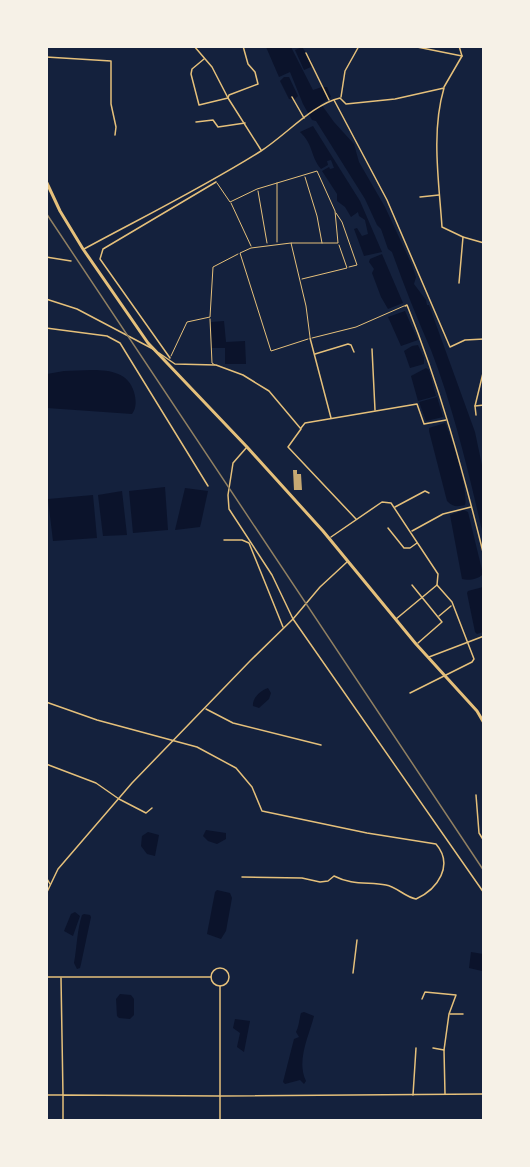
<svg xmlns="http://www.w3.org/2000/svg" width="530" height="1167" font-family="Raleway,sans-serif">
<rect width="100%" height="100%" fill="#14213d"/>
<!-- water -->
<g fill="#0b132b">
<path d="M266,47H291L313,90L322,87H327L331,97L321,104L334,122L354,144L359,162L385,207L412,265L416,277L414,284L426,300L427,305H429L475,432L483,470V535C469,473 454,410 431,350C417,318 404,286 392,252L388,249L381,229L377,225L365,199L316,121L312,120L303,104L290,72L279,77Z"/>
<path d="M302,47L312,62L311,67L304,70L295,50Z"/>
<path d="M284,77H289L298,96L294,100L289,99L280,81Z"/>
<path d="M313,126L360,201L382,252L364,256L354,229L357,228L362,236L368,234L365,220L359,216L358,212L351,217L345,207L337,201V194L322,171L329,167L330,169L334,168L331,160L327,161L328,165L321,169C310,156 314,145 300,132Z"/>
<path d="M382,254L403,303L388,309L381,297L372,273L374,269L369,262L370,259Z"/>
<path d="M405,311L418,340L401,346L388,317Z"/>
<path d="M224,321L226,342L245,341L246,364H225V348H212L211,322Z"/>
<path d="M418,345L424,358V364L410,368L404,351L412,346Z"/>
<path d="M426,368L429,370L436,396L418,401L411,376Z"/>
<path d="M64,371C87,371 126,363 134,392C136,399 137,408 132,414L47,408V374Z"/>
<path d="M437,397L443,417L426,421L419,402Z"/>
<path d="M445,423C451,434 469,494 465,505C457,507 453,507 447,501L429,431V428Z"/>
<path d="M165,487L168,530L133,533L129,491Z"/>
<path d="M185,488L208,491L201,523L200,527L175,530Z"/>
<path d="M122,491L127,535L103,536L98,495Z"/>
<path d="M93,495L97,538L53,541L48,499Z"/>
<path d="M464,510L468,512L483,574C479,579 468,581 462,579L450,515Z"/>
<path d="M483,587V632L477,634L475,632L467,593L468,591Z"/>
<path d="M268,688L271,693L269,699L259,708L253,706C252,698 261,690 268,688Z"/>
<path d="M206,830L226,833V839L217,844L208,841L203,836Z"/>
<path d="M148,832L159,835L155,856L147,854L141,846L142,836Z"/>
<path d="M217,890L230,893L232,898L226,931L221,939L207,934L215,892Z"/>
<path d="M75,912L80,916L73,936L64,931L71,914Z"/>
<path d="M84,914L90,915L91,917L81,964L80,968L77,969L74,963C77,946 77,930 82,915Z"/>
<path d="M471,952L483,954L482,971L469,968Z"/>
<path d="M120,994L131,995L134,999V1015L130,1019L119,1018L117,1016L116,999Z"/>
<path d="M304,1012L314,1016C309,1036 296,1061 306,1081L304,1084L300,1080L285,1084L283,1082L294,1039L299,1037L296,1032C299,1026 299,1020 301,1013Z"/>
<path d="M235,1019L250,1021L244,1052L237,1047L240,1033L233,1028Z"/>
</g>
<!-- building -->
<path fill="#c6a872" d="M293,470H297V474H301L302,490H294Z"/>
<g fill="none" stroke-linecap="round" stroke-linejoin="round">
<!-- pedestrian -->
<g stroke="#e5c07b" stroke-width="1">
<path d="M305,177L317,216L322,243"/>
<path d="M217,183L230,202L257,189L317,171L335,211L338,243H291L306,306L310,337"/>
<path d="M277,183V242"/>
<path d="M258,191L267,243"/>
<path d="M231,203L251,246"/>
<path d="M336,213L342,222L357,265L349,267"/>
<path d="M291,243L251,248L240,253L271,351L308,339"/>
<path d="M302,279L347,268L339,245"/>
<path d="M210,319L212,363L215,365"/>
<path d="M312,338L356,327L404,306"/>
<path d="M171,356L187,322L210,317L213,267L238,254"/>
</g>
<!-- minor -->
<g stroke="#e5c07b" stroke-width="1.5">
<path d="M84,46V47"/>
<path d="M194,46L212,67L228,98L261,150"/>
<path d="M412,46L462,56"/>
<path d="M306,53L329,100"/>
<path d="M46,57L111,61V104L116,127L115,135"/>
<path d="M204,59L192,69L191,74L199,105L228,98L229,95L258,84L255,72L248,64L243,46"/>
<path d="M444,87L462,56L459,46"/>
<path d="M292,97L304,118"/>
<path d="M341,97L345,71L359,46"/>
<path d="M334,100L387,200L450,347L465,340L484,339"/>
<path d="M196,122L213,120L218,127L245,123"/>
<path d="M420,197L439,195"/>
<path d="M84,249C143,217 204,187 261,151C286,135 313,104 340,98L346,104L395,99L444,88C431,132 439,182 442,227L463,237L484,243"/>
<path d="M46,257L71,261"/>
<path d="M459,283L463,237"/>
<path d="M46,299L77,309L153,349"/>
<path d="M405,306L407,305C440,387 463,471 484,556"/>
<path d="M46,328L107,336L120,343L208,486"/>
<path d="M310,338L331,418"/>
<path d="M372,349L375,410"/>
<path d="M159,353L175,364L216,365L243,375L269,391L301,429L288,447L356,519"/>
<path d="M315,354L348,344L351,345L354,352"/>
<path d="M170,358L100,259L103,249L216,182"/>
<path d="M475,406L484,405"/>
<path d="M476,415L475,406L484,369"/>
<path d="M301,428L305,423L417,404L424,424L446,420"/>
<path d="M247,447L233,463L228,495L229,509L272,575L293,619L484,893"/>
<path d="M395,507L425,491L429,493"/>
<path d="M388,528L404,548H410L417,543"/>
<path d="M412,531L443,514L471,507"/>
<path d="M331,537L382,502L391,503L438,574L437,585L452,602L474,659L472,662L410,693"/>
<path d="M224,540H242L249,543L283,627"/>
<path d="M412,585L442,622L418,643"/>
<path d="M439,616L451,606"/>
<path d="M396,619L437,585"/>
<path d="M429,657L484,636"/>
<path d="M46,702L97,720L197,747L236,768L252,787L262,811L367,833L436,844C454,865 438,889 416,899C405,897 397,887 386,885C368,882 351,885 334,876L328,881L320,882L302,878L242,877"/>
<path d="M206,709L233,723L321,745"/>
<path d="M46,764L96,783L119,799L146,813L152,808"/>
<path d="M476,795L479,833L484,841"/>
<path d="M46,877L50,884"/>
<path d="M46,894L58,869L132,783L250,661L293,619L320,587L347,562"/>
<circle cx="220" cy="977" r="9"/>
<path d="M353,973L357,940"/>
<path d="M46,977H211"/>
<path d="M422,999L425,992L456,995L449,1014L444,1050L433,1048"/>
<path d="M450,1014H463"/>
<path d="M444,1050L445,1094"/>
<path d="M46,1095H63L61,978"/>
<path d="M413,1095L416,1048"/>
<path d="M63,1120V1095L220,1096V986"/>
<path d="M220,1120V1096L484,1094"/>
</g>
<!-- trunk -->
<path stroke="#e5c07b" stroke-width="3" d="M46,181L60,211L83,249L148,343L247,447L323,531L416,644L477,711L484,723"/>
<!-- rail -->
<path stroke="#918062" stroke-width="1.5" d="M46,213L484,871"/>
</g>
<!-- border -->
<rect width="530" height="1167" fill="none" stroke="#f6f1e7" stroke-width="96"/>
</svg>
